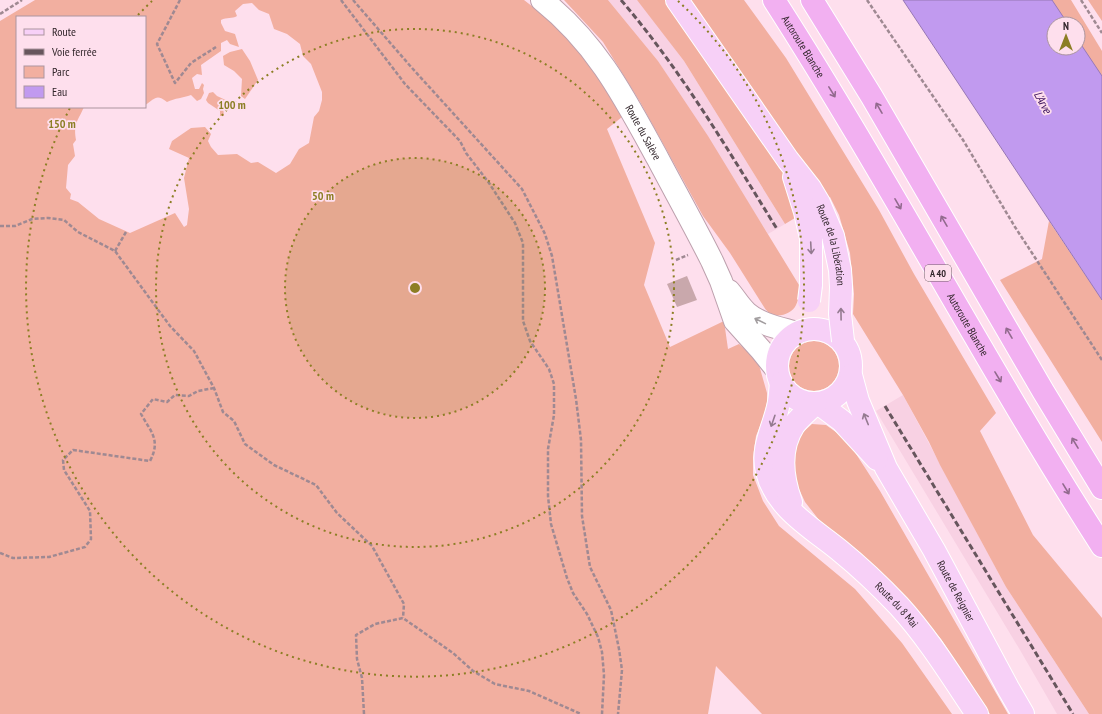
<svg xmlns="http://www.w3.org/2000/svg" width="1102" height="714" font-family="'PT Sans Narrow',sans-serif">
<rect width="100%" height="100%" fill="#fedfed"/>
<!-- built -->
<g fill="#f8d1e3">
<path d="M608,0H637L642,5L684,61L785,224L768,234L658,61Z"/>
<path d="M903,395L1006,587L1089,714H1057L1020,650L876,411Z"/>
</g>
<!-- green -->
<g fill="#f2afa0" fill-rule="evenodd">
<path d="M35,0H524C552,21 576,46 597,74C606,88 614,103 622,117L607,129L655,243L644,285L670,347L724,321L728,349L739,344L754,357L759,365L767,393V402L764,416L756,436L753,457V475L763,501L779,526L855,589L902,643L952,714H762L716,666L708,714H0V21ZM252,3L259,10L269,14L274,29L287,34L300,44L303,56L311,64L322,92V100L319,111L314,117L309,143L299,149L290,164L276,173L258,162L251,163L237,154L218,155L211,147L208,141L211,134L205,127L191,128L172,141L169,149L189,158L184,178L189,209L187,225L184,227L175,213L130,233L99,219L78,202L70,199L71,194L66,188L68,165L75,156L73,144L76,140C73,123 78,121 84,107H17V17H145V105C155,99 156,93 167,102C175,98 183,98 191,95L197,101L201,99L204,93L203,89L204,85L202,83L199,89H195L192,78L197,74L202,75L201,65L221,51V43L227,40L230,44L239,47L235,34L225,31L221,23V20C227,17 232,19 237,16L235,11L243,4Z"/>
<path d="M564,0H608L658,61L708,136L799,285C799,292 799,299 796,305C793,312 782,317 774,315C769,314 766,310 764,307L730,253L703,216L640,102L603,42Z"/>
<path d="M637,0H744L786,58L879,210L914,274L996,413L980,431L1033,535L1102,618V714H1089L1006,587L940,465L929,442L903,395L853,314L854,294L850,253L839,215L830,197L785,224L684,61Z"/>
<path d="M1052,0H1071L1102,51V76L1078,40V24H1068Z"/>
<path d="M1088,0H1102V21Z"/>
<path d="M242,49L250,61L258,80L245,99L241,96L242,79L234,71L224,65L223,56L230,52Z"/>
<path d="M213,92L217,96L230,102L222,105L223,107L224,116H220V111L208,103L206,100L209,93Z"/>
<path d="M1049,221L1102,300V442L1000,280L1042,259Z"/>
<circle cx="814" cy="366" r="25"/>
<path d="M812,424L826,425L847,440L880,491L1008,714H990L941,639L897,589L823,525L805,502L794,478V449L799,436Z"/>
</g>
<!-- water -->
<path fill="#c19aef" stroke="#9677b4" d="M903,0H1052L1068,24H1054V48H1078V40L1102,76V300Z"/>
<!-- building -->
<path fill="#c9a8ac" d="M687,276L697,300L677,307L667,284Z"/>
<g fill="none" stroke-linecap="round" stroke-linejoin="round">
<defs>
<g id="minor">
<path id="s1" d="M542,0C598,45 624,97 658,159C676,193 695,227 712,261L721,281L735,321L761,350L777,370"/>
<path d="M729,291C735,298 740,307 747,313C761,325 780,328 797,333"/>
</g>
<g id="major">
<path id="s2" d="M677,0L788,160L810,188L819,203L833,236L840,270L841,287"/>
<path d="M794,177L805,212L811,238V285"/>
<circle cx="814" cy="366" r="37"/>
<path id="s3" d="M851,375L858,401L886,468L934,550L1008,688L1023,714"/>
<path id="s4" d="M781,383C780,391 780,399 778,407C773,429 761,448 767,472C776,508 812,528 839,550C860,567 880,586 899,606C929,639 952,677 977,714"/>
<path d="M818,403L842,421L877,459"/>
<path d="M791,502C782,477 779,448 794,425C800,417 809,410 816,403"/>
</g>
<g id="highway">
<path id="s5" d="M774,0C889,179 987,367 1102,546"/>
<path d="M812,0L872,97L1043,391L1102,488"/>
</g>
</defs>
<!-- minor casing -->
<use href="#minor" stroke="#bda0ad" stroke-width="24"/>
<!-- major casing -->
<use href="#major" stroke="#fff" stroke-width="24"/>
<!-- highway casing -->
<use href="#highway" stroke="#fff" stroke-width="24"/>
<!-- path -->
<g stroke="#9f8992" stroke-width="2.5" stroke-dasharray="4 2" stroke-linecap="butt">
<path d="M180,0L157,44L175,83L191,63L216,47"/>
<path d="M341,0L405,84L460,141L466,153L489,183L515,223L523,243V321L530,341L549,369L554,384V415L548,449V496L551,524L567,578L573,593L587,614L598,637L602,652L604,675L602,714"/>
<path d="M353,0L412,68L522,189L545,234L552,256L576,399L581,440L582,516L590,567L611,610L619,649L622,670L618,714"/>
<path d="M867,0L963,140L1015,227L1102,360"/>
<path d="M1081,0L1102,33"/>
<path d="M0,14L22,0"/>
<path d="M0,226H15L32,219L48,218L64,220L78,232L115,251L170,326L194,351L214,388L223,412L234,421L245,444L274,465L316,485L337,513L372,546L404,604L403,618"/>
<path d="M115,251L126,232"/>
<path d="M676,260L688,255"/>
<path d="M0,553L13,558L49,557L85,547L91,539L90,511L64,470L63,460L73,450L150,461C161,440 151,432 141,414L153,399L167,402L175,395L189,396L198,391L214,388"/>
<path d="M364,714L362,678L357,659L356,635L375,624L403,618L453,653L473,671L495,684L529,691L581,714"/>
</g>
<!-- minor -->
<use href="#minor" stroke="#fff" stroke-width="22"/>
<!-- major -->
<use href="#major" stroke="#f7d0f7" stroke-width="22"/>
<!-- highway -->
<use href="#highway" stroke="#f2b0f1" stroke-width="22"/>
<!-- rail -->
<g stroke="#67565d" stroke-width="3" stroke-dasharray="6 3" stroke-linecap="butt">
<path d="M621,0C681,70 728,150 777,229"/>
<path d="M885,406L1073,714"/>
</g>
<defs>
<g id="major-bridge">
<path d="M841,287L840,314L843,341"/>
<path d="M809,301L811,285"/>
</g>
</defs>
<!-- major-bridge casing -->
<use href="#major-bridge" stroke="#fff" stroke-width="24" stroke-linecap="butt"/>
<!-- major-bridge -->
<use href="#major-bridge" stroke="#f7d0f7" stroke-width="22"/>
</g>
<!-- one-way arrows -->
<defs><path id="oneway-shaft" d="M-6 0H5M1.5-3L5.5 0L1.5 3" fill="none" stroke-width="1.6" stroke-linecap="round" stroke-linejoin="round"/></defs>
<g stroke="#926a8e">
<use href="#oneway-shaft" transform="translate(832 92) rotate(58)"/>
<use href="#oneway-shaft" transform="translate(879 108) rotate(-120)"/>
<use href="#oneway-shaft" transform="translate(898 204) rotate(60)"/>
<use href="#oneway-shaft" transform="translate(944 221) rotate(-120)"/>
<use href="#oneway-shaft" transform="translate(1009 333) rotate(-120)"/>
<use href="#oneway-shaft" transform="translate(998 377) rotate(59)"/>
<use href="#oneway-shaft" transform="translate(1075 443) rotate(-121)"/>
<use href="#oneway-shaft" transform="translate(1066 489) rotate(59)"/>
</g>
<g stroke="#947a90">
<use href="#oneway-shaft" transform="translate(811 248) rotate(87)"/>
<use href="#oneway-shaft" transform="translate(841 314) rotate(-91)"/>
<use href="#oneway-shaft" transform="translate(866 419) rotate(-112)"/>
<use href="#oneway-shaft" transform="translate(773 421) rotate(109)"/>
</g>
<use stroke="#a29d9f" href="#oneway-shaft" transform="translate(760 321) rotate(-154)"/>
<!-- distance rings -->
<circle cx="415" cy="288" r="130" fill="#8c7e24" fill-opacity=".12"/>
<g fill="none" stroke="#8c7e24" stroke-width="2" stroke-dasharray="2 4">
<circle cx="415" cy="288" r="130"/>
<circle cx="415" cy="288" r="259"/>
<path d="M138 15A389 389 0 0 1 152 1M678 1A389 389 0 1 1 70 108"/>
</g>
<g text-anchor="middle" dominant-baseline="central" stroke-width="3.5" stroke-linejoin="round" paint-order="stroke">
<!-- shield labels -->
<rect fill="#fedfed" stroke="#6e5d64" stroke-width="1" x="925" y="265" width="26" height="16" rx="3"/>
<g font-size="10" font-weight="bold" fill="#31252a">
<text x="938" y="273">A 40</text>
</g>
<!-- street labels -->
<g font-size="11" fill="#31252a" stroke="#fedfed">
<text stroke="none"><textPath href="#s5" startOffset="55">Autoroute Blanche</textPath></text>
<text stroke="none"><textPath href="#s1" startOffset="168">Route du Salève</textPath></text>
<text stroke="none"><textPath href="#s2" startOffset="292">Route de la Libération</textPath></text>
<text stroke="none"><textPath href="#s5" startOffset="378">Autoroute Blanche</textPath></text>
<text stroke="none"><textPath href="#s3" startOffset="241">Route de Reignier</textPath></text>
<text stroke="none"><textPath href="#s4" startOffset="279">Route du 8 Mai</textPath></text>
</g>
<!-- water labels -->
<g font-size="12" font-style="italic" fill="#39105b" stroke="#fedfed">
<text transform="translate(1043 102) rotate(61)">L'Arve</text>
</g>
</g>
<circle cx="415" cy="288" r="6" fill="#8c7e24" stroke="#fedfed" stroke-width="2"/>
<g font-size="12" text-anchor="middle" font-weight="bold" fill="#8c7e24" stroke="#fedfed" stroke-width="3.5" stroke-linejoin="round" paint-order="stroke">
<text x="232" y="109">100 m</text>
<text x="62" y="128">150 m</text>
<text x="323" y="200">50 m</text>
</g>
<!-- legend -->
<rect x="16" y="16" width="130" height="92" fill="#fedfed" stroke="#ac959f"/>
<rect x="24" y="29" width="20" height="6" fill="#f7d0f7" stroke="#ac959f"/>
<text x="52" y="36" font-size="12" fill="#31252a">Route</text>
<rect x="24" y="49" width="20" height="6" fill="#67565d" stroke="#ac959f"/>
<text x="52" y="56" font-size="12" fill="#31252a">Voie ferrée</text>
<rect x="24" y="66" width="20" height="12" fill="#f2afa0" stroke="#ac959f"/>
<text x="52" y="76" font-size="12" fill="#31252a">Parc</text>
<rect x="24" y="86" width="20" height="12" fill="#c19aef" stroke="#ac959f"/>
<text x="52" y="96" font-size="12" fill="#31252a">Eau</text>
<!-- north arrow -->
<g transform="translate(1066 36)"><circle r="19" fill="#fedfed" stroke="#ac959f"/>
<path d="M0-3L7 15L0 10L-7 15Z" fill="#8c7e24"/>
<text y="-6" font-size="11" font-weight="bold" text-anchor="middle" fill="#31252a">N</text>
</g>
</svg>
